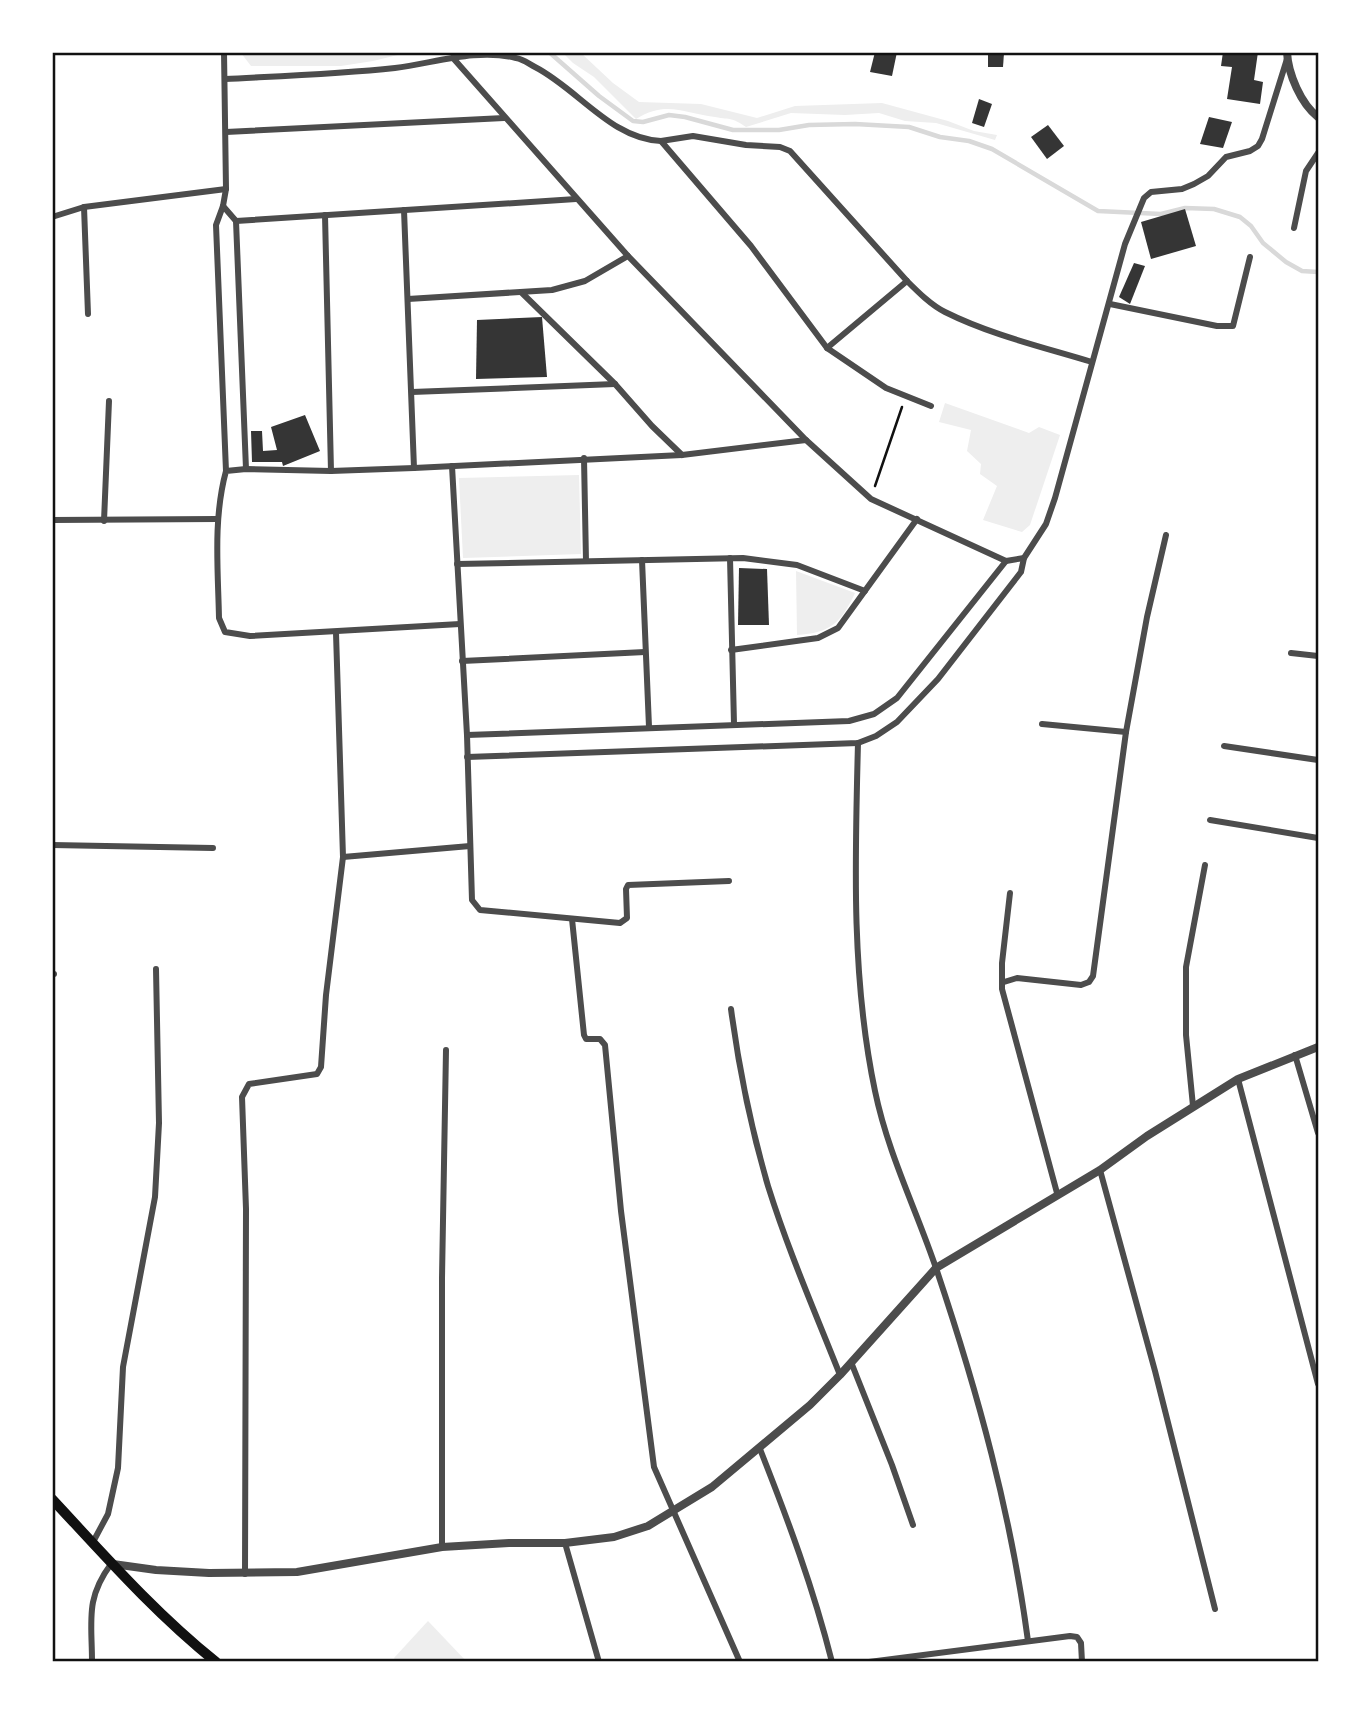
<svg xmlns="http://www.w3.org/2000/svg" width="1371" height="1714" font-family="'Roboto Serif',serif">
<rect width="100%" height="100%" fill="#fff"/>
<!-- green -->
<g fill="#eee">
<path d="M241,53H406L373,61L341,66H251Z"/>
<path d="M563,53H581L613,83L639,102L701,104L757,118L795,106L882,103L948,121L974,131L997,135L995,140L936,123L905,121L879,113L845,115L791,113L746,127C731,117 732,120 715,117C684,113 666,100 636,119L594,77L573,63Z"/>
<path d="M945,403L1029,433L1039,427L1060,435L1030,525L1022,532L983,520L997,486L980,474L981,464L967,451L971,430L939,422Z"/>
<path d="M579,475L581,554L463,558L459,478Z"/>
<path d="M796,571L855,593C841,623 830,633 797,635Z"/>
<path d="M428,1621L466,1661H396L394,1658Z"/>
</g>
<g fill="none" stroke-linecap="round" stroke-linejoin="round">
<!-- stream -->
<path stroke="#d9d9d9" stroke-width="4.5" d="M549,52L599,96L633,121L643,122L669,115L685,117L733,130H779L809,125L855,124L909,127L940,137L969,141L992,149L1098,211L1161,214L1185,208L1214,209L1240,217L1251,226L1263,243L1286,262L1302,271L1318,272"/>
</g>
<!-- building -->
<g fill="#353535">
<path d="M875,52H897L892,76L870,72Z"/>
<path d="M988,52L1004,53L1003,67H988Z"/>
<path d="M1223,52H1258L1254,80L1263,82L1260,104L1227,99L1232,67L1221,66Z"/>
<path d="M979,99L992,104L984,127L972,123Z"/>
<path d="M1209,117L1232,122L1223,148L1200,144Z"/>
<path d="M1048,125L1064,146L1047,159L1031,137Z"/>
<path d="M1185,209L1196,246L1151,259L1141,222Z"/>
<path d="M1134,263L1145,266L1130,304L1119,297Z"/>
<path d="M542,317L547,377L476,379L477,320Z"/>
<path d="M305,415L320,451L283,466L282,462H252L251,431H262L263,451L277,450L271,427Z"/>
<path d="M739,568L767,569L769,625H738Z"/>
</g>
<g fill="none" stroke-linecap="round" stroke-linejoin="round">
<!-- path -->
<path stroke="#111" stroke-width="2.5" d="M875,486L902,407"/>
<!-- minor -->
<g stroke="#4c4c4c" stroke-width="6">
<path d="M224,52L226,189L223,206L216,225L226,471"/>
<path d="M453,58L628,256L806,440"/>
<path d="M225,79C282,76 339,74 395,68C435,63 477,48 516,58C523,59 529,64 535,67C578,89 611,139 661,141L751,246L827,348L886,388L931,406"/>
<path d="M226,132L504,118"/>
<path d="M661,141L693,136L746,145L780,147L790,151L907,281C918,292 931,305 945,312C991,335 1043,347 1092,362"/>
<path d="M223,206L236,221L246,469"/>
<path d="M84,207L88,314"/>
<path d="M404,210L414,468"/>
<path d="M325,215L331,471"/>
<path d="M52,217L84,207L226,189"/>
<path d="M236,221L576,199"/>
<path d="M1294,228L1306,171L1318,153"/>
<path d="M522,293L615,384L652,426L682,455"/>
<path d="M408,299L552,290L585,281L628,256"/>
<path d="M1110,304L1217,326H1233L1250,257"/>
<path d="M827,348L907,281"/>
<path d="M412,392L615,384"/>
<path d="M584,458L586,561"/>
<path d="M452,466L467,735L472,900L480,910L620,923L627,918L626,889L628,885L729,881"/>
<path d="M52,520L217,519"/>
<path d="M104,521L109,401"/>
<path d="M730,558L734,724"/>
<path d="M642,560L649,727"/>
<path d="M457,564L743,558L797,565L865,591"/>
<path d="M460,624L250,636L225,632L219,618C218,569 213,519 226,471L246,469L331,471L414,468L682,455L806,440L871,499L1006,561"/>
<path d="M731,650L818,638L838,628L917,519"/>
<path d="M1291,653L1318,656"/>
<path d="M462,661L645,652"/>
<path d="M1042,724L1126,732"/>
<path d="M467,735L849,721L874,714L897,698L1006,561L1024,558"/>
<path d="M858,743C855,859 851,977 875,1091C888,1154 917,1211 937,1271C978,1393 1011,1514 1028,1641"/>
<path d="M1224,746L1318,760"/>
<path d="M467,757L858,743L876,736L897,722L938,679L1021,572L1024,558L1046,524L1055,498L1125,244L1144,198L1151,192L1182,189L1194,184L1208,176L1226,157L1250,151L1258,146L1262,139L1287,59"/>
<path d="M1210,820L1318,838"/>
<path d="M52,845L213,848"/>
<path d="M343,857L470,846"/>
<path d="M1010,893L1002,963V989L1057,1193"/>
<path d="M572,919L584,1035L586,1039H600L605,1045L621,1211L654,1467L740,1662"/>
<path d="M52,974H54"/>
<path d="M1004,982L1017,978L1081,985L1089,982L1093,976L1126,732L1147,617L1166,535"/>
<path d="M731,1009C739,1069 751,1128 768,1186C788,1250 815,1312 840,1375"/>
<path d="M1295,1055L1318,1133"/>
<path d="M1238,1079L1318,1384"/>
<path d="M1193,1106L1186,1035V967L1205,865"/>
<path d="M1100,1170L1155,1371L1215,1609"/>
<path d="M851,1362L892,1465L913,1525"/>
<path d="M760,1449C788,1520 813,1587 832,1662"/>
<path d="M93,1542L108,1514L118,1468L123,1367L155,1197L159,1123L156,969"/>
<path d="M565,1543L599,1662"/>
<path d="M442,1547V1278L446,1050"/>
<path d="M245,1574L246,1209L242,1097L249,1084L317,1074L321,1067L326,995L343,857L336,633"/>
<path d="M92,1662C92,1621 85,1599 111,1564"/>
<path d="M869,1662L1070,1636L1077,1637L1081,1643L1082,1662"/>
</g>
<!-- tertiary -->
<g stroke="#4c4c4c" stroke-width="8">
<path d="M1287,52C1288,74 1301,104 1318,117"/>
<path d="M113,1564L156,1570L209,1573L297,1572L442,1547L509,1543H565L614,1537L648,1526L712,1487L810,1405L840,1375L936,1268L1100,1170L1147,1136L1238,1079L1318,1047"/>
</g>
<!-- secondary -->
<path stroke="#111" stroke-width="10" d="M52,1499C105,1556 155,1613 216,1662"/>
</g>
<!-- border -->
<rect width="1371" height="1714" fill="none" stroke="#ffffff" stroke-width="108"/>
<rect x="54" y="54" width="1263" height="1606" fill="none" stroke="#111" stroke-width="2.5"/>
</svg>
